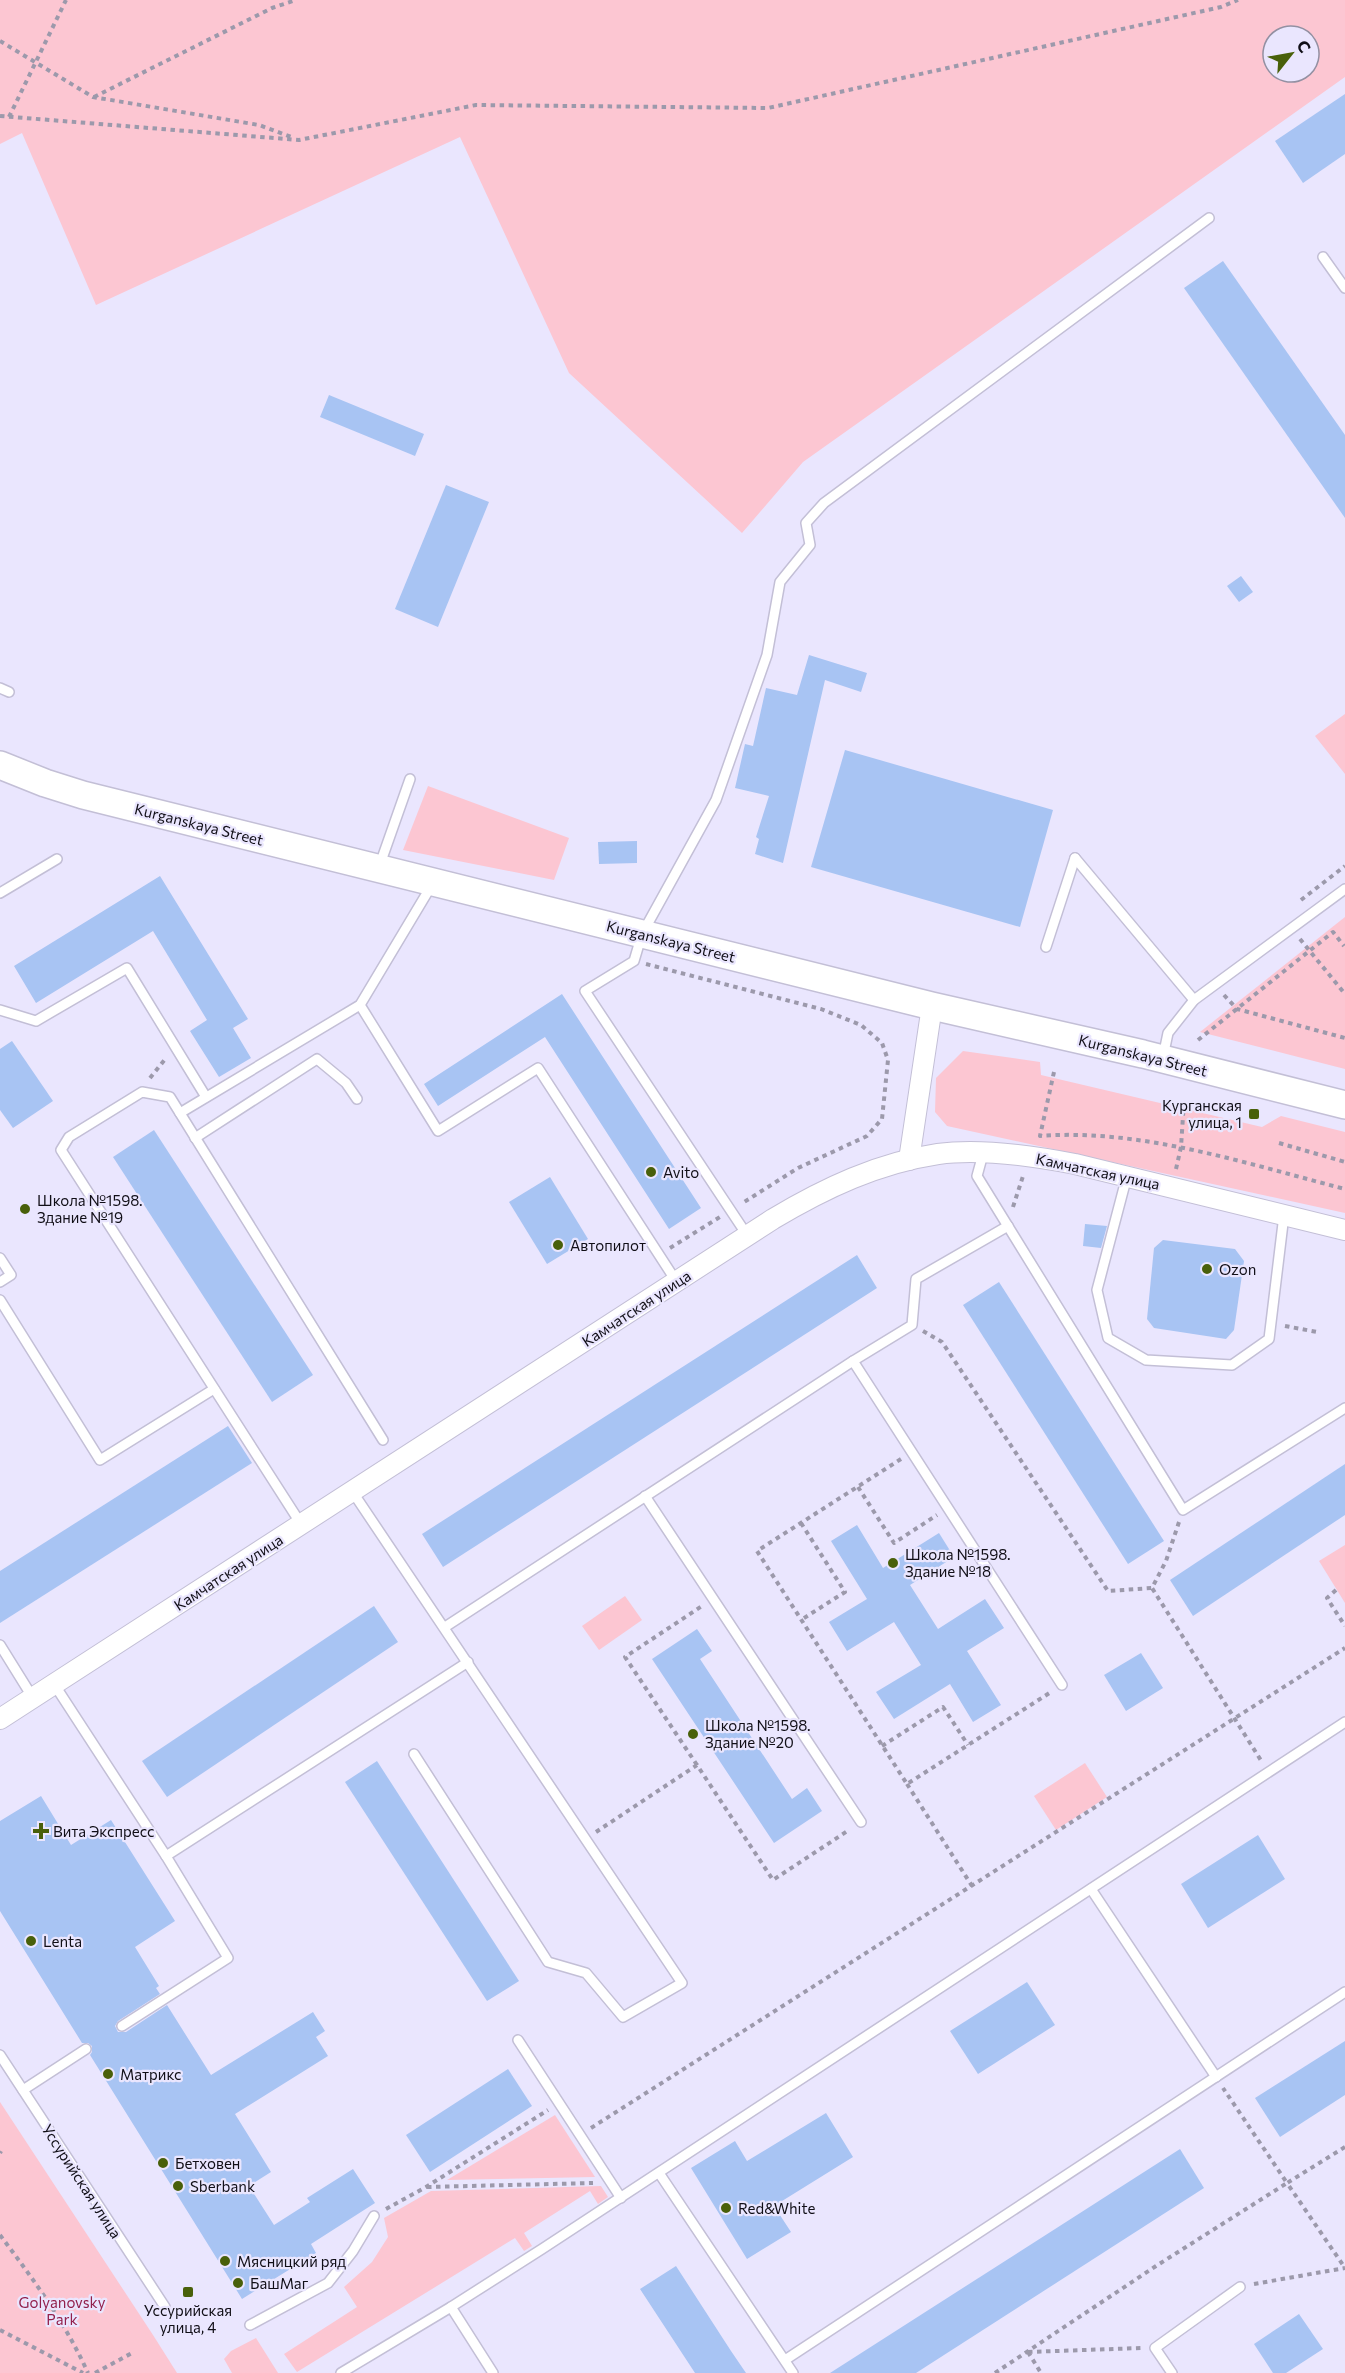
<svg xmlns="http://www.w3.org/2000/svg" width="1345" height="2373" font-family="Commissioner,sans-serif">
<rect width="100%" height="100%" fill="#eae6fe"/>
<!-- green -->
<g fill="#fcc6d2" fill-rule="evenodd">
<path d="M0,0H1345V77L803,462L742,533L569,373L460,137L96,305L22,133L0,144ZM1273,36H1309V72H1273Z"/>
<path d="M1345,714V774L1315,736Z"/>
<path d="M428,786L569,838L554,880L403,850Z"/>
<path d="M1345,917V1069L1200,1032Z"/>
<path d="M963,1051L1040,1062L1041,1075L1262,1127L1281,1116L1345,1132V1213L947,1126L935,1112L936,1078Z"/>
<path d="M1345,1545V1603L1319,1561Z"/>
<path d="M625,1596L642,1620L599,1650L582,1626Z"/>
<path d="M1085,1763L1107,1797L1056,1830L1034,1796Z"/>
<path d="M0,2102L153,2335L177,2373H0Z"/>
<path d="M555,2115L595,2177L447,2180Z"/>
<path d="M601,2186L608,2197L598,2204L590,2191L524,2233L532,2246L524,2251L515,2238L297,2372L284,2354L357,2307L344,2287L372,2262L388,2237L384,2218L431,2191Z"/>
<path d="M256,2338L278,2373H232L224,2359L231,2351Z"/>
</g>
<!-- building -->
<g fill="#a8c4f3">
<path d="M1345,94V154L1303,183L1275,141Z"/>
<path d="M1223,261L1345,435V518L1184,288Z"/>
<path d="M329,395L424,434L415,456L320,417Z"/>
<path d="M446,485L489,502L438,627L395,609Z"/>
<path d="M1241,576L1253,592L1239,602L1227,586Z"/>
<path d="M809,655L867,673L861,692L825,680L783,863L755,854L759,839L756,837L769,796L735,788L745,744L753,746L766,688L797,695Z"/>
<path d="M845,750L1053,810L1020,927L811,867Z"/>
<path d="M637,841V863L599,864L598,842Z"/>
<path d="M160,876L248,1019L233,1028L251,1058L219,1077L190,1031L207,1020L153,931L36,1003L14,966Z"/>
<path d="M562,994L701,1208L669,1229L545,1037L438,1106L424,1084Z"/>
<path d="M12,1041L53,1101L13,1128L0,1110V1049Z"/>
<path d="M154,1130L313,1375L272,1402L113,1157Z"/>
<path d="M550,1177L588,1239L547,1264L509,1202Z"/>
<path d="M1085,1224L1107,1226L1101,1248L1083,1246Z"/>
<path d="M1163,1240L1235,1249L1244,1261L1234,1330L1226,1339L1154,1328L1147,1319L1154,1248Z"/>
<path d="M857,1255L877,1288L443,1567L422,1534Z"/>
<path d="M999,1282L1164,1541L1128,1564L963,1305Z"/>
<path d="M228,1426L252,1463L0,1623V1571Z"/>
<path d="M1345,1464V1515L1193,1616L1170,1580Z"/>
<path d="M857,1525L883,1568L939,1533L954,1557L910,1585L938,1629L985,1599L1004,1628L967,1651L1001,1705L973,1722L950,1684L894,1719L876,1692L921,1665L894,1622L847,1651L829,1622L867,1599L831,1541Z"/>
<path d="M374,1606L398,1642L167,1797L142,1761Z"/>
<path d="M697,1629L712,1651L700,1659L792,1799L807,1788L822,1811L774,1843L652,1659Z"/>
<path d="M1141,1653L1163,1688L1126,1711L1104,1675Z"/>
<path d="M377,1761L519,1981L487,2001L345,1782Z"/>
<path d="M41,1796L71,1845L111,1820L175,1921L135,1947L159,1986L156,1988L160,1994L118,2021L115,2026L118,2032H126L167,2005L211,2075L313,2012L325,2031L316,2037L328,2056L235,2114L271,2172L249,2186L274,2225L310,2202L307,2198L353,2169L375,2203L311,2244L316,2253L242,2299L90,2055L92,2052V2046L88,2043H82L0,1911V1821Z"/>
<path d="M1258,1835L1285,1879L1208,1928L1181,1884Z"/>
<path d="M1027,1982L1055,2025L978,2074L950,2031Z"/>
<path d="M1345,2041V2095L1280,2137L1255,2098Z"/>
<path d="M508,2069L532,2106L430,2172L406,2135Z"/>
<path d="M826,2113L853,2157L774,2206L791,2232L747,2259L691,2168L735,2141L747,2161Z"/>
<path d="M1180,2149L1204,2188L916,2373H830Z"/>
<path d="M676,2266L731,2351L746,2373H695L640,2289Z"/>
<path d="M1299,2314L1323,2349L1286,2373H1273L1254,2344Z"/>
</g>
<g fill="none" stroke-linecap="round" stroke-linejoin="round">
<defs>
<g id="lane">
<path d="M1323,257L1345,288"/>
<path d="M0,688L9,692"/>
<path d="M1075,858L1194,1000"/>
<path d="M379,867L410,779"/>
<path d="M0,893L57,859"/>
<path d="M1046,947L1075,858"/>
<path d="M360,1005L438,1131L538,1068L676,1281"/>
<path d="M0,1010L36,1021L127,968L206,1097"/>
<path d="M1163,1057L1168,1033L1194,1000L1345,889"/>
<path d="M180,1113L360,1005L433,883"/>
<path d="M195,1138L317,1059L346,1083L357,1099"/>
<path d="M983,1154L977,1176L1183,1510L1345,1408"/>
<path d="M1127,1176L1097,1290L1108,1338L1146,1360L1232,1365L1269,1339L1284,1215"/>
<path d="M747,1235L585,991L634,961L642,934L716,800L767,655L780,582L810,545L806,523L824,503L1209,218"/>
<path d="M0,1258L11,1275L0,1282"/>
<path d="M0,1300L100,1460L214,1389"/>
<path d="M853,1361L1062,1685"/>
<path d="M352,1491L682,1983L623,2017L586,1973L548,1962L414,1754"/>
<path d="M645,1496L861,1822"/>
<path d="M301,1524L61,1150L69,1137L142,1092L170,1097L383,1440"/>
<path d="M445,1627L853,1361L912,1325L916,1279L1008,1226"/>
<path d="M0,1645L33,1698"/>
<path d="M54,1684L166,1856L468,1662"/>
<path d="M1091,1889L1216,2077"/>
<path d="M122,2026L228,1958L166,1856"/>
<path d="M518,2040L621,2198"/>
<path d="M0,2055L165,2307"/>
<path d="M23,2090L86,2049"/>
<path d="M659,2173L793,2373"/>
<path d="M451,2307L493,2373"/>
<path d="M250,2325L328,2283L353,2251L374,2216"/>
<path d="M785,2360L1345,1992"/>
<path d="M341,2373L451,2307L542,2249L1345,1722"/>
<path d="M1172,2373L1155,2348L1240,2287"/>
</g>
<g id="street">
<path d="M909,1160L932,1006"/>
<path d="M0,1719L773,1219C825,1188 878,1163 938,1154C980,1148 1034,1156 1075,1164L1345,1230"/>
</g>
<path id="secondary" d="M0,765L45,783L83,795L932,1006L1143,1054L1345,1105"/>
</defs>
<!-- lane casing -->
<use href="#lane" stroke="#c3bfd6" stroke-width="12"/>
<!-- street casing -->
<use href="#street" stroke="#c3bfd6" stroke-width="22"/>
<!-- secondary casing -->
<use href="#secondary" stroke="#c3bfd6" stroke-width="30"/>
<!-- path -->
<g stroke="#9c99ab" stroke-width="4" stroke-dasharray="4.5 4.5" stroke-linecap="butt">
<path d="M0,41L93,97L259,125L294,138"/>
<path d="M94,97L272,8L296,0"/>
<path d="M0,116L299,140L476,105L768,108L1221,7L1238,0"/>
<path d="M9,117L66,0"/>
<path d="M1301,900L1345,866"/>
<path d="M1300,939L1345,994"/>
<path d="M646,964L821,1009L861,1025L882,1043L888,1060L882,1119L867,1136L798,1168L741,1204"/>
<path d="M1224,995L1237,1009L1345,1038"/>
<path d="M1198,1040L1333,932L1344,946"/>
<path d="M1054,1072L1040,1136C1140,1128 1248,1164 1345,1189"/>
<path d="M150,1078L166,1058"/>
<path d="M1279,1143L1345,1162"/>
<path d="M1176,1169L1181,1147L1184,1101"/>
<path d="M1013,1207L1023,1176"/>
<path d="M670,1248L720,1217"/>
<path d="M1285,1326L1317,1332"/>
<path d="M923,1331L942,1342L1108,1591L1152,1588"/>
<path d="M901,1459L757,1551L907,1784L1051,1692"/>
<path d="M858,1487L894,1543L937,1515"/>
<path d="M1179,1522L1166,1561L1152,1588L1262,1762"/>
<path d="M801,1523L845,1592L801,1620"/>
<path d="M1336,1590L1327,1598L1345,1626"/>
<path d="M882,1746L943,1707L968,1745"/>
<path d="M697,1765L625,1657L702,1606"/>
<path d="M907,1784L972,1886"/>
<path d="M596,1832L697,1765L773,1880L849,1830"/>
<path d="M591,2128L1345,1648"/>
<path d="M1345,2147L1287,2183L1345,2268"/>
<path d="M0,2153L1,2151"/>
<path d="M427,2187L593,2183"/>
<path d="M386,2209L426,2187L548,2110"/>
<path d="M0,2235C33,2279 65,2322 88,2373"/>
<path d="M1254,2284L1345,2268"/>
<path d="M0,2330L83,2373"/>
<path d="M1028,2352L1141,2348"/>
<path d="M1028,2352L1041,2373"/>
<path d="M95,2373L132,2353"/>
<path d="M995,2373L1156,2266L1287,2183L1223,2088"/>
</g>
<!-- lane -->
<use href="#lane" stroke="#fff" stroke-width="9"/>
<!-- street -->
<use href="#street" stroke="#fff" stroke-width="20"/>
<!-- secondary -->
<use href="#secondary" stroke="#fff" stroke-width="27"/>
</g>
<!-- markers -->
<g fill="#49600a" stroke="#eae6fe" stroke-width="2">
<rect x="1248" y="1108" width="12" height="12" rx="3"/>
<circle cx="651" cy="1172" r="6"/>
<circle cx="25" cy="1209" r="6"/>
<circle cx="558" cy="1245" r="6"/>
<circle cx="1207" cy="1269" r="6"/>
<circle cx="893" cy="1563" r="6"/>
<circle cx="693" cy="1734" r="6"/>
<path d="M38 1822h6v6h6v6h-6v6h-6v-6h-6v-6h6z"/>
<circle cx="31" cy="1941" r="6"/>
<circle cx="108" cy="2074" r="6"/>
<circle cx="163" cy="2163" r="6"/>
<circle cx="178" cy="2186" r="6"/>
<circle cx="726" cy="2208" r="6"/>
<circle cx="225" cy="2261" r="6"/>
<circle cx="238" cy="2283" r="6"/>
<rect x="182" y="2286" width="12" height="12" rx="3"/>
</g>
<g text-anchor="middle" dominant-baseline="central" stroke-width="4.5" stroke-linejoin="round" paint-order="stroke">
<!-- street labels -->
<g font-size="15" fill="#110f17" stroke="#eae6fe">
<text transform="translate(199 824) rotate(14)">Kurganskaya Street</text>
<text transform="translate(671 941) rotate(14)">Kurganskaya Street</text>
<text transform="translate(1143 1055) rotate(14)">Kurganskaya Street</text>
<text transform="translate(1098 1171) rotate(12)">Камчатская улица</text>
<text transform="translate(636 1308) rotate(-33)">Камчатская улица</text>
<text transform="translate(228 1572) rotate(-33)">Камчатская улица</text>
<text transform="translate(82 2181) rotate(57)">Уссурийская улица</text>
</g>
<!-- poi labels -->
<g font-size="15" fill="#110f17" stroke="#eae6fe" text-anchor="start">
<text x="1242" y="1105" text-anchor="end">Курганская<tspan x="1242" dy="17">улица, 1</tspan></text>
<text x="663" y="1172">Avito</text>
<text x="37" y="1200">Школа №1598.<tspan x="37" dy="17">Здание №19</tspan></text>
<text x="570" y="1245">Автопилот</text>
<text x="1219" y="1269">Ozon</text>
<text x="905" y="1554">Школа №1598.<tspan x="905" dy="17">Здание №18</tspan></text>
<text x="705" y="1725">Школа №1598.<tspan x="705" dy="17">Здание №20</tspan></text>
<text x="53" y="1831">Вита Экспресс</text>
<text x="43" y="1941">Lenta</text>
<text x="120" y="2074">Матрикс</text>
<text x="175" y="2163">Бетховен</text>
<text x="190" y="2186">Sberbank</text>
<text x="738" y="2208">Red&amp;White</text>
<text x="237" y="2261">Мясницкий ряд</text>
<text x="250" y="2283">БашМаг</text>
<text x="188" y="2310" text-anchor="middle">Уссурийская<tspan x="188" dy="17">улица, 4</tspan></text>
</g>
<!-- park labels -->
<g font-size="15" fill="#92204c" stroke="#eae6fe">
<text x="62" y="2302">Golyanovsky<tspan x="62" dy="17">Park</tspan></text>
</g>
</g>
<!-- north arrow -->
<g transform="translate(1291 54) rotate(59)"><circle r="28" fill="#eae6fe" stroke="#9390a2" stroke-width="1.5"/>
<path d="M0-4.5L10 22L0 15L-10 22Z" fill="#49600a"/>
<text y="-9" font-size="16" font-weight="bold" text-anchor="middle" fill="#110f17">С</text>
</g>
</svg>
